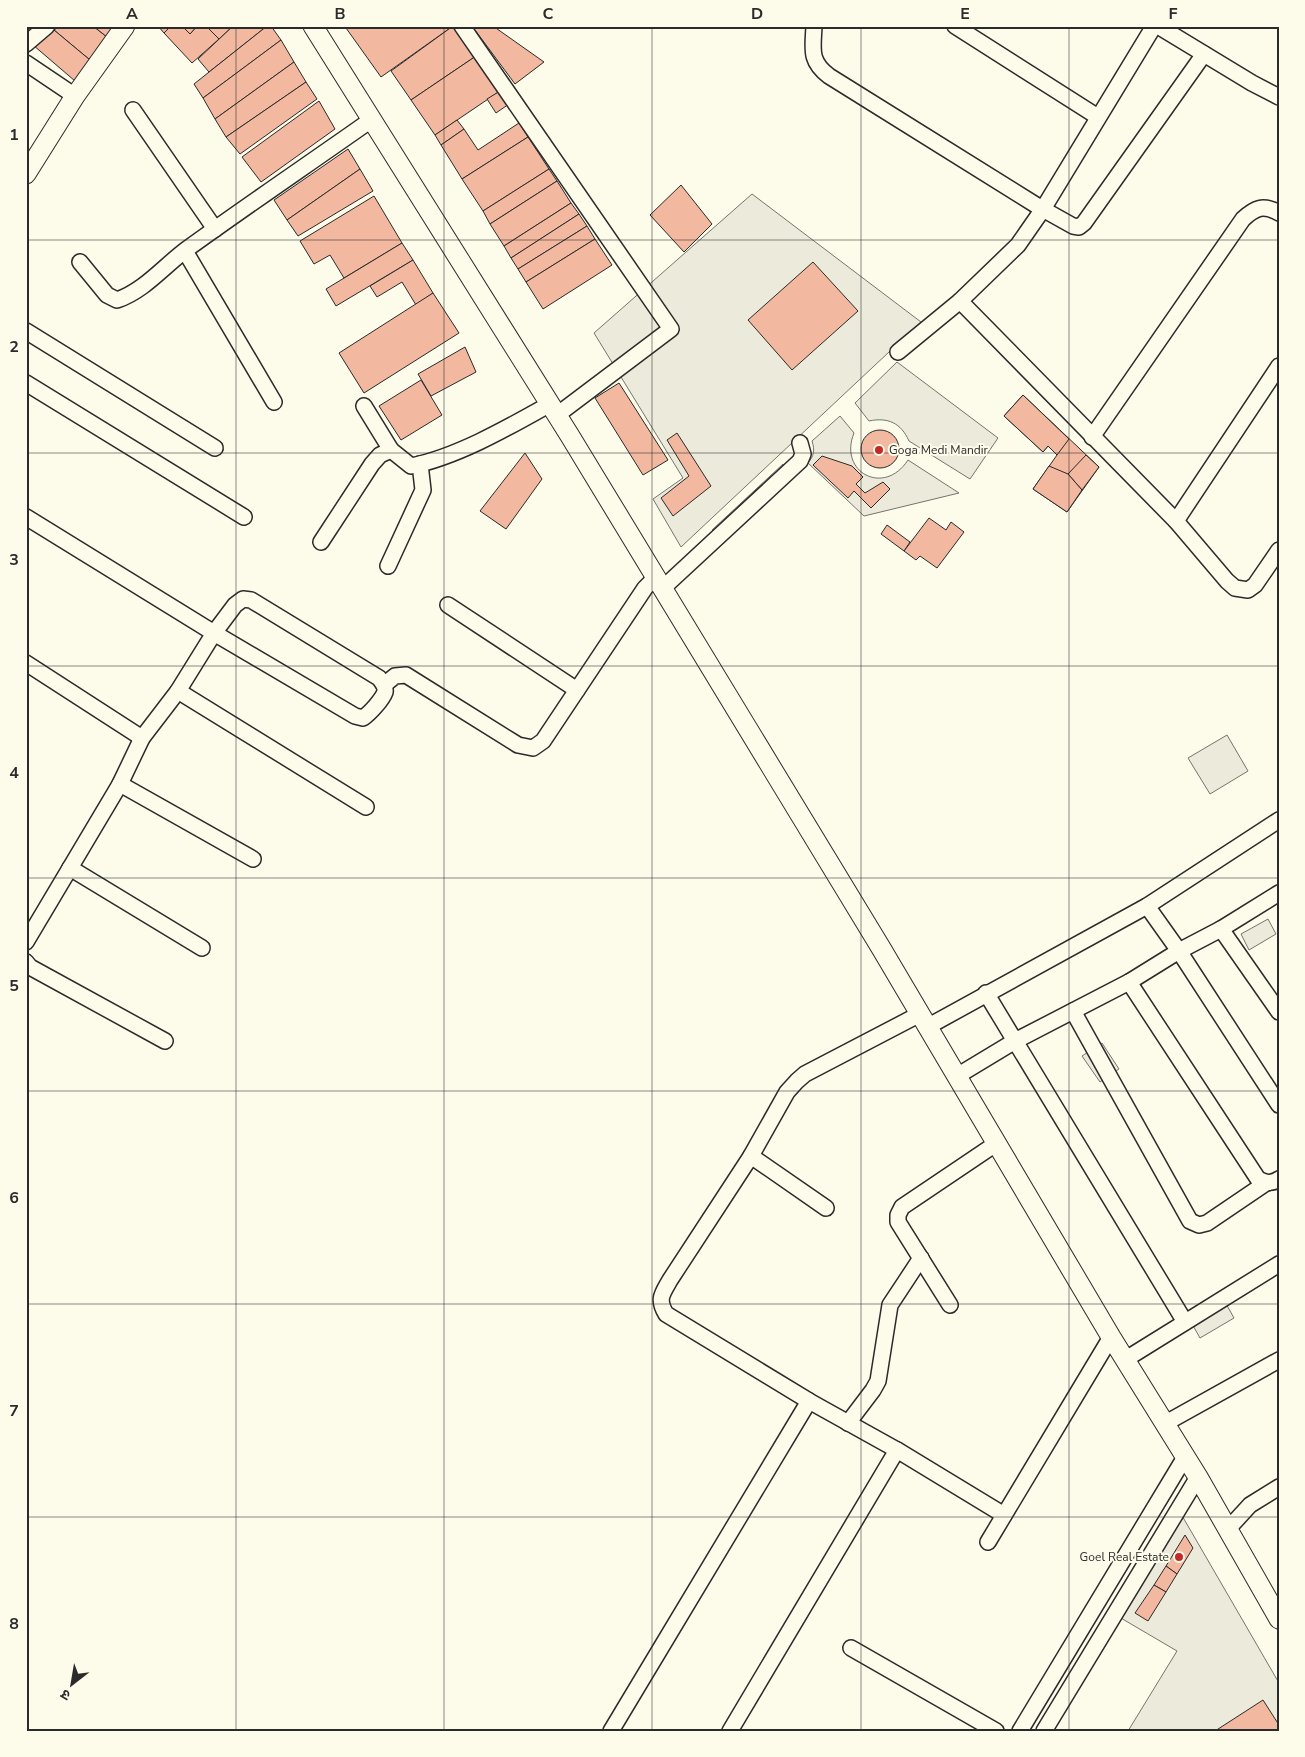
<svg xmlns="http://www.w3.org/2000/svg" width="1305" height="1757" font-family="'Nunito Sans','Noto Sans Devanagari',sans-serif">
<rect width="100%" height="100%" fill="#fdfbea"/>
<!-- green -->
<g fill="#ecebdb" stroke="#74746e">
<path d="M752,194L921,322L681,547L653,499L683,478L594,333Z"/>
<path d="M897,362L998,438L970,479L909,441C901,423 888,417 869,421L855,403Z"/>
<path d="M840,416L854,433C838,472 884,497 908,460L959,493L864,516L808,463C814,456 815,450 812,441Z"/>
<path d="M783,464L786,468L715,533L712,530Z"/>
<path d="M1227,735L1248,771L1210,794L1188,758Z"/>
<path d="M1268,919L1276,934L1249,950L1241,934Z"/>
<path d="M1102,1043L1119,1069L1100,1082L1082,1056Z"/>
<path d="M1225,1302L1234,1318L1200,1338L1191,1322Z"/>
<path d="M1177,1507L1279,1683V1731H1128L1177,1651L1114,1614Z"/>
</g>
<!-- building -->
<g fill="#f2b8a0" stroke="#2b2b2b">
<path d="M59,26H93L107,37L90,60L54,30Z"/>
<path d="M93,26H116L107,37Z"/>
<path d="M158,26H171L164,33Z"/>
<path d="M171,26H182L190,34L197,26H206L219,39L192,63L164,33Z"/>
<path d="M182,26H197L190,34Z"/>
<path d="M206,26H233L219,39Z"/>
<path d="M233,26H267L209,72L198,59Z"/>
<path d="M267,26H271L281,40L203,98L194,84Z"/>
<path d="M347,26H453L381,77L346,28Z"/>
<path d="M453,26H455L476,56L411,100L391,71Z"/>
<path d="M472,26H493L544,62L515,84Z"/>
<path d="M54,30L90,60L75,81L33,45Z"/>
<path d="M281,40L294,62L215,119L203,98Z"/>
<path d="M476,56L500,91L435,135L411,100Z"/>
<path d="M294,62L306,82L226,137L215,119Z"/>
<path d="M306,82L317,99L240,154L226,137Z"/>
<path d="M500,91L509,104L496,113L487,99Z"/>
<path d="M319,101L335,129L261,182L242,157Z"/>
<path d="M457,120L464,129L441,145L435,135Z"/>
<path d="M519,123L528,137L462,179L441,145L464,129L478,150Z"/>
<path d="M528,137L549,169L483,211L462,179Z"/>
<path d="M348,149L360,169L287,220L274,200Z"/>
<path d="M360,169L373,191L298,236L287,220Z"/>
<path d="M549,169L557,181L490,224L483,211Z"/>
<path d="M557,181L571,203L504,246L490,224Z"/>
<path d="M681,185L712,224L684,252L650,215Z"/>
<path d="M374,196L402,243L344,278L330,255L314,264L300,241Z"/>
<path d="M571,203L579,214L511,258L504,246Z"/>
<path d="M579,214L587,226L518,269L511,258Z"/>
<path d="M587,226L595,239L526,282L518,269Z"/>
<path d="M595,239L612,265L543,309L526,282Z"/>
<path d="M402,243L413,260L336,306L326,289Z"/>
<path d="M413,260L433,293L416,305L402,282L377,297L370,286Z"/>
<path d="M813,262L858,311L792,370L748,320Z"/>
<path d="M433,293L459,333L364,393L339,353Z"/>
<path d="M465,347L476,372L431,396L418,374Z"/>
<path d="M421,380L442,415L401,440L379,406Z"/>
<path d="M619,383L668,460L643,475L595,398Z"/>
<path d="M1023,395L1099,467L1067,512L1033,489L1057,455L1048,446L1043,452L1004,416Z"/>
<path d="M1023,395L1069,439L1057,455L1048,446L1043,452L1004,416Z"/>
<circle cx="880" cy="449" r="19"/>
<path d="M677,433L711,486L673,516L661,498L689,476L667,440Z"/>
<path d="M525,453L542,479L506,529L480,511Z"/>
<path d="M1086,455L1099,467L1082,490L1068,474Z"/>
<path d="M822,456L852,466L863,477L856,484L865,493L883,482L890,489L871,508L854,491L848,498L813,465Z"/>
<path d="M1049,466L1068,474L1082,490L1067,512L1033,489Z"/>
<path d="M929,518L946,530L951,522L964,532L937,568L920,556L916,560L904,551Z"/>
<path d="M887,525L910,542L904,551L881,534Z"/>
<path d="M1185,1535L1193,1548L1177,1574L1166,1566Z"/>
<path d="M1166,1566L1177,1574L1166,1592L1154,1585Z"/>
<path d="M1154,1585L1166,1592L1148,1621L1135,1613Z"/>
<path d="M1263,1700L1279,1725V1731H1215Z"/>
</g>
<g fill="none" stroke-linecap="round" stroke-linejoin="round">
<defs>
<g id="minor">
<path d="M462,26L671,329L557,415"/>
<path d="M814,26C813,49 809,61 829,76L1039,207L1073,226L1079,227L1084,223L1204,54"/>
<path d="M955,26L1098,117"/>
<path d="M1158,26L1252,83L1279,97"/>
<path d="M26,44L47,26"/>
<path d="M26,63L75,96"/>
<path d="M133,110L215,229"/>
<path d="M185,251L274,402"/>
<path d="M80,262L107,295L117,300C144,291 164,266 187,249C248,205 310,163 371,120"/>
<path d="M960,301L1018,245L1043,209L1154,26"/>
<path d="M26,331L215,448"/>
<path d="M898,352L960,301L1176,521L1227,581L1235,588L1248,590L1255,585L1279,550"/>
<path d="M26,383L244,517"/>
<path d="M364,406L391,450L411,466C457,457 509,427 550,404"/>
<path d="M1092,437L1243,219C1255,208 1263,204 1279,213"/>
<path d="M26,517L214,633L355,716L363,718C370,713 382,700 385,692C386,687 382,682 379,678L251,600L243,599L235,605L214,633L178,691L142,738L120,784L26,942"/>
<path d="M1176,521L1279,366"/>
<path d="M321,542L372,464L380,455L391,450"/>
<path d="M388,566L423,490L420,464"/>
<path d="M663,588L800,461L803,454L800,443"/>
<path d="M448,605L577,690"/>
<path d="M26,663L142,738"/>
<path d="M384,685L395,676L406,675L518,745L533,748L543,741L645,588L656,577"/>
<path d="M178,691L366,807"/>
<path d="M120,784L253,859"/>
<path d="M70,868L202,948"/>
<path d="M1147,906L1179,951L1279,1105"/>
<path d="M1221,929L1279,1012"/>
<path d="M26,962L30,967L165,1041"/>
<path d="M1129,982L1258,1179C1266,1183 1271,1184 1279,1179"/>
<path d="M986,993L1185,1322"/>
<path d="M1073,1011L1190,1221L1199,1225L1207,1223L1266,1183"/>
<path d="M920,1014L805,1074L797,1081L787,1092L751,1156L670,1280C662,1294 657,1299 666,1314L809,1401L897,1450L1004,1515"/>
<path d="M927,1027L1147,906L1279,820"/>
<path d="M957,1076L1015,1041L1129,982L1179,951L1221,929L1279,893"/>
<path d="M751,1156L826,1208"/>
<path d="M950,1305L898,1222V1215L902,1207L997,1143"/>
<path d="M1126,1359L1279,1264"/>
<path d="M848,1423L873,1390L878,1381L890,1305L921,1258"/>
<path d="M1164,1424L1279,1360"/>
<path d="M1227,1530L1250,1505L1279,1487"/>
<path d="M988,1542L1111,1337"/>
<path d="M851,1648L996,1731"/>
<path d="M611,1731L809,1401"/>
<path d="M730,1731L897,1450"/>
<path d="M1020,1731L1185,1457"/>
<path d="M1044,1731L1198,1477"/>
</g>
<g id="tertiary">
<path d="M313,26L570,436L881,948L1111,1337L1198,1477L1279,1619"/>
<path d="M26,174L75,96L125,26"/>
</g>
</defs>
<!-- minor casing -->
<use href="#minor" stroke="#2b2b2b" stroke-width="18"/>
<!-- tertiary casing -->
<use href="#tertiary" stroke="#2b2b2b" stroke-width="21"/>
<!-- minor -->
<use href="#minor" stroke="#fdfbea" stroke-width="15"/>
<!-- tertiary -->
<use href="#tertiary" stroke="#fdfbea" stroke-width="19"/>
</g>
<!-- grid -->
<path fill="none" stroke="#2b2b2b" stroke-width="1" stroke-opacity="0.55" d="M236,26V1731M444,26V1731M652,26V1731M861,26V1731M1069,26V1731M26,240H1279M26,453H1279M26,666H1279M26,878H1279M26,1091H1279M26,1304H1279M26,1517H1279"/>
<!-- markers -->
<g fill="#c62828" stroke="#fdfbea" stroke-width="2">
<circle cx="879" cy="450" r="5"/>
<circle cx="1179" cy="1557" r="5"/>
</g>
<g text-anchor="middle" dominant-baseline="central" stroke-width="4" stroke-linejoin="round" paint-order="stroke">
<!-- poi labels -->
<g font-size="12" fill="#2b2b2b" stroke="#fdfbea" text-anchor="start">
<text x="889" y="450">Goga Medi Mandir</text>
<text x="1169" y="1557" text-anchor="end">Goel Real Estate</text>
</g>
</g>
<!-- border -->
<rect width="1305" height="1757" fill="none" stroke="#fdfbea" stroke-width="55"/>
<!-- north arrow -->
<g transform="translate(72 1684) rotate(211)" stroke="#fdfbea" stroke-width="4" paint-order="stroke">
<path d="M0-4L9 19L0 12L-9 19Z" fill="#2b2b2b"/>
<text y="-8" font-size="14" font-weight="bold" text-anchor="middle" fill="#2b2b2b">उ</text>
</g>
<rect x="28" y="28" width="1250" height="1702" fill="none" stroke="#2b2b2b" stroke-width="2"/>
<g font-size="16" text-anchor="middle" font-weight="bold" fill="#2b2b2b">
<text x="132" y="19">A</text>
<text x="340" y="19">B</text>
<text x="548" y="19">C</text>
<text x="757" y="19">D</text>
<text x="965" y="19">E</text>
<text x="1173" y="19">F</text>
<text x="14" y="140">1</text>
<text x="14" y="352">2</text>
<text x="14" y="565">3</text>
<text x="14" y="778">4</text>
<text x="14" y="991">5</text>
<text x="14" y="1203">6</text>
<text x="14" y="1416">7</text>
<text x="14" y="1629">8</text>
</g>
</svg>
